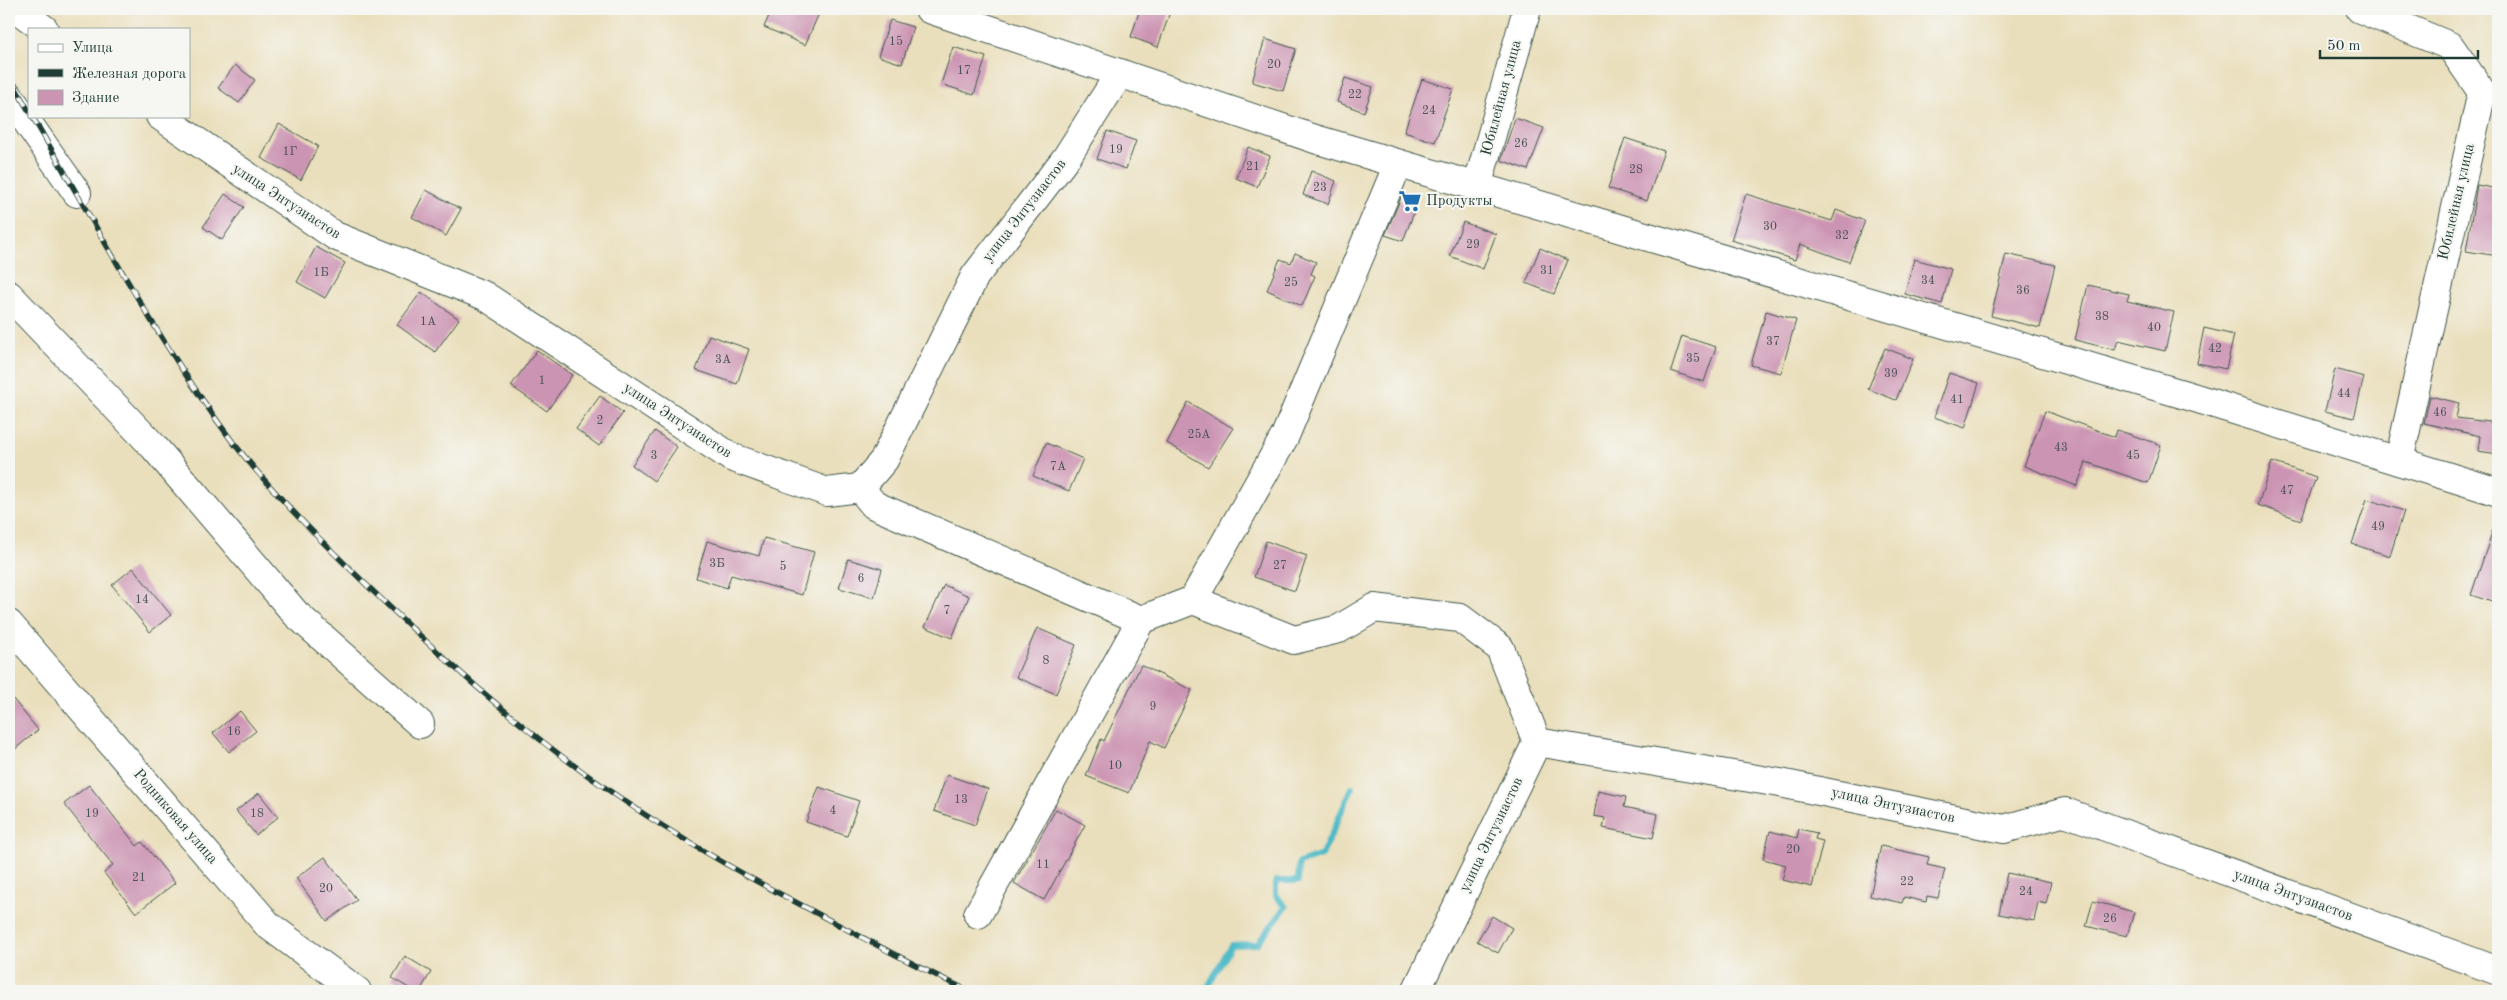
<svg xmlns="http://www.w3.org/2000/svg" width="2507" height="1000" font-family="'Old Standard TT',serif">
<rect width="100%" height="100%" fill="#f6f6f2"/>
<filter id="ink" filterUnits="userSpaceOnUse"><feTurbulence type="fractalNoise" baseFrequency=".02" numOctaves="2"/><feDisplacementMap in="SourceGraphic" scale="10" xChannelSelector="R" yChannelSelector="G"/><feConvolveMatrix kernelMatrix="1 2 1 2 8 2 1 2 1" color-interpolation-filters="sRGB"/></filter>
<filter id="wash" filterUnits="userSpaceOnUse"><feTurbulence type="fractalNoise" baseFrequency=".0096" numOctaves="4" result="noise"/><feDisplacementMap in="SourceGraphic" scale="20" xChannelSelector="R" yChannelSelector="G"/><feGaussianBlur stdDeviation="1.12" result="paint"/><feColorMatrix in="noise" values="0 0 0 0 0 0 0 0 0 0 0 0 0 0 0 0 0 1.4 0 .05"/><feComposite in="paint" operator="in"/></filter>
<g filter="url(#wash)">
<rect width="100%" height="100%" fill="#eadfbc"/>
<g fill="none" stroke-linecap="round" stroke-linejoin="round">
<!-- stream -->
<path stroke="#4dbac8" stroke-width="6" d="M1209,991V985L1231,945L1257,944L1286,907L1276,896V881H1298L1299,863L1322,855L1352,788"/>
</g>
<g id="blocks">
<!-- building -->
<g fill="#cc94b3">
<path d="M772,9H821L805,45L764,27Z"/>
<path d="M1140,9H1171L1158,47L1131,37Z"/>
<path d="M890,20L913,27L902,64L878,56Z"/>
<path d="M1265,39L1296,49L1283,91L1252,82Z"/>
<path d="M953,47L986,57L974,95L941,84Z"/>
<path d="M235,65L255,80L239,103L218,88Z"/>
<path d="M1345,78L1373,87L1364,112L1337,102Z"/>
<path d="M1422,79L1453,89L1435,142L1404,132Z"/>
<path d="M1515,118L1544,128L1528,170L1501,160Z"/>
<path d="M279,124L318,146L301,180L261,158Z"/>
<path d="M1107,131L1136,141L1126,169L1097,159Z"/>
<path d="M1625,138L1664,151L1647,201L1608,188Z"/>
<path d="M1248,147L1270,156L1257,187L1236,178Z"/>
<path d="M1311,171L1336,181L1328,204L1303,195Z"/>
<path d="M2477,185L2498,189V256L2466,251Z"/>
<path d="M426,190L461,209L446,236L412,217Z"/>
<path d="M1403,193L1419,199L1403,241L1385,235Z"/>
<path d="M225,194L244,207L222,240L203,227Z"/>
<path d="M1746,194L1832,221L1836,210L1865,221L1849,262L1800,244L1795,260L1731,240Z"/>
<path d="M1463,222L1496,234L1483,269L1450,256Z"/>
<path d="M316,247L345,263L325,298L297,282Z"/>
<path d="M1540,248L1568,260L1554,294L1526,283Z"/>
<path d="M1295,253L1316,262L1311,274L1315,276L1302,306L1267,290L1280,259L1291,263Z"/>
<path d="M2006,254L2055,265L2040,328L1991,316Z"/>
<path d="M1914,259L1951,269L1942,304L1905,294Z"/>
<path d="M2088,285L2129,294L2127,301L2174,312L2165,351L2118,340L2115,350L2075,340Z"/>
<path d="M421,292L459,319L435,352L397,325Z"/>
<path d="M1766,311L1796,320L1781,373L1751,365Z"/>
<path d="M2204,328L2234,335L2226,369L2197,363Z"/>
<path d="M709,335L749,349L737,384L696,370Z"/>
<path d="M1682,336L1716,347L1704,382L1671,371Z"/>
<path d="M1885,348L1913,359L1896,400L1868,389Z"/>
<path d="M537,350L572,375L547,411L511,386Z"/>
<path d="M2335,369L2364,377L2354,418L2325,411Z"/>
<path d="M1949,373L1979,383L1965,428L1934,417Z"/>
<path d="M600,396L623,413L599,446L576,429Z"/>
<path d="M2430,396L2459,403L2456,418L2498,423V454L2478,451L2480,436L2424,423Z"/>
<path d="M1188,402L1233,428L1208,467L1167,443Z"/>
<path d="M2045,411L2115,437L2117,430L2161,445L2148,483L2086,462L2077,486L2024,466Z"/>
<path d="M655,431L677,447L654,481L632,465Z"/>
<path d="M1046,443L1083,459L1069,491L1033,476Z"/>
<path d="M2272,462L2316,477L2301,520L2258,505Z"/>
<path d="M2367,499L2404,511L2390,556L2352,544Z"/>
<path d="M2495,524L2498,525V604L2471,595Z"/>
<path d="M764,538L814,552L802,595L731,575L727,588L696,578L707,541L759,556Z"/>
<path d="M1266,541L1307,556L1295,591L1254,577Z"/>
<path d="M848,559L882,569L874,598L839,588Z"/>
<path d="M133,568L171,615L150,632L112,585Z"/>
<path d="M944,585L969,596L952,638L925,627Z"/>
<path d="M1037,628L1076,645L1056,694L1016,677Z"/>
<path d="M1141,665L1192,690L1164,748L1150,741L1129,793L1086,776L1101,739L1104,741Z"/>
<path d="M9,694L38,730L9,754Z"/>
<path d="M240,711L256,731L229,752L213,733Z"/>
<path d="M947,775L988,789L975,825L934,811Z"/>
<path d="M89,785L137,846L142,842L175,883L136,913L104,873L113,865L64,804Z"/>
<path d="M819,787L859,801L847,836L806,822Z"/>
<path d="M1598,791L1626,797L1624,807L1658,814L1653,838L1603,828L1605,818L1594,816Z"/>
<path d="M259,793L278,817L256,835L236,811Z"/>
<path d="M1056,809L1085,825L1044,900L1014,883Z"/>
<path d="M1799,829L1817,833L1815,839L1823,841L1812,887L1782,880L1786,865L1763,859L1770,831L1797,838Z"/>
<path d="M1881,846L1929,857L1927,865L1945,869L1938,898L1927,896L1926,902L1904,897L1902,903L1870,896Z"/>
<path d="M325,857L357,900L327,921L296,878Z"/>
<path d="M2007,873L2051,882L2046,904L2038,902L2034,921L1999,914Z"/>
<path d="M2093,901L2134,912L2127,936L2086,926Z"/>
<path d="M1492,916L1512,928L1498,953L1477,941Z"/>
<path d="M405,956L431,972L420,991H414L392,978Z"/>
</g>
</g>
</g>
<g filter="url(#ink)">
<use href="#blocks" fill-opacity="0" stroke="#3d5548" stroke-width="1"/>
<g fill="none" stroke-linecap="round" stroke-linejoin="round">
<defs>
<g id="minor">
<path d="M17,9L44,29"/>
<path d="M929,9L1315,139L2189,396L2498,492"/>
<path d="M2360,9L2450,46L2482,92L2399,461"/>
<path d="M9,96L77,193"/>
<path d="M160,116L335,236L485,296L731,457L827,492L860,488L884,460L975,276L1066,158L1120,73"/>
<path d="M1477,187L1527,9"/>
<path d="M9,295L154,447L296,614L420,724"/>
<path d="M860,488L874,505L1141,620"/>
<path d="M1193,600L1294,640L1339,629L1374,608L1460,618L1500,648L1537,742"/>
<path d="M9,624L268,925L357,991"/>
<path d="M978,914L1141,620L1193,600L1285,436L1398,164"/>
<path d="M1416,991L1537,742L1780,783L2004,829L2065,812L2498,971"/>
</g>
</defs>
<!-- minor casing -->
<use href="#minor" stroke="#3d5548" stroke-width="30"/>
<!-- minor -->
<use href="#minor" stroke="#fff" stroke-width="28"/>
<defs>
<g id="rail">
<path d="M9,77L29,111"/>
<path d="M32,116C96,225 156,339 232,441C275,496 326,546 376,594C449,664 524,732 607,789C670,833 737,872 805,907C859,936 913,965 969,991"/>
</g>
</defs>
<!-- rail casing -->
<use href="#rail" stroke="#1f3d34" stroke-width="5.5"/>
<!-- rail -->
<use href="#rail" stroke="#f6f6f2" stroke-width="4" stroke-dasharray="11" stroke-linecap="butt"/>
</g>
</g>
<!-- icons -->
<defs>
<symbol id="supermarket-bare" viewBox="-9 -9 18 18"><path d="M-6-5.5h2.5l.6 2H6L4.5 2H-2.5L-4.4-4H-6ZM-1.5 3.2a1.3 1.3 0 1 0 .1 0ZM3 3.2a1.3 1.3 0 1 0 .1 0Z" fill="#1f6fb2" stroke="#f6f6f2" stroke-width="2.5" paint-order="stroke"/></symbol>
</defs>
<g fill-rule="evenodd">
<use href="#supermarket-bare" x="1394" y="185" width="32" height="32"/>
</g>
<g text-anchor="middle" dominant-baseline="central" stroke-width="4" stroke-linejoin="round" paint-order="stroke">
<!-- number labels -->
<g font-size="12" fill="#4a5354">
<text x="896" y="42">15</text>
<text x="1274" y="65">20</text>
<text x="964" y="71">17</text>
<text x="1355" y="95">22</text>
<text x="1429" y="111">24</text>
<text x="1521" y="144">26</text>
<text x="1116" y="150">19</text>
<text x="290" y="152">1Г</text>
<text x="1253" y="167">21</text>
<text x="1636" y="170">28</text>
<text x="1320" y="188">23</text>
<text x="1770" y="227">30</text>
<text x="1842" y="236">32</text>
<text x="1473" y="245">29</text>
<text x="1547" y="271">31</text>
<text x="321" y="273">1Б</text>
<text x="1928" y="281">34</text>
<text x="1291" y="283">25</text>
<text x="2023" y="291">36</text>
<text x="2102" y="317">38</text>
<text x="428" y="322">1А</text>
<text x="2154" y="328">40</text>
<text x="1773" y="342">37</text>
<text x="2215" y="349">42</text>
<text x="1693" y="359">35</text>
<text x="723" y="360">3А</text>
<text x="1891" y="374">39</text>
<text x="542" y="381">1</text>
<text x="2344" y="394">44</text>
<text x="1957" y="400">41</text>
<text x="2440" y="413">46</text>
<text x="600" y="421">2</text>
<text x="1199" y="435">25А</text>
<text x="2061" y="448">43</text>
<text x="654" y="456">3</text>
<text x="2133" y="456">45</text>
<text x="1058" y="467">7А</text>
<text x="2287" y="491">47</text>
<text x="2378" y="527">49</text>
<text x="717" y="564">3Б</text>
<text x="1280" y="566">27</text>
<text x="783" y="567">5</text>
<text x="861" y="579">6</text>
<text x="142" y="600">14</text>
<text x="947" y="611">7</text>
<text x="1046" y="661">8</text>
<text x="1153" y="707">9</text>
<text x="234" y="732">16</text>
<text x="1115" y="766">10</text>
<text x="961" y="800">13</text>
<text x="833" y="811">4</text>
<text x="92" y="814">19</text>
<text x="257" y="814">18</text>
<text x="1793" y="850">20</text>
<text x="1043" y="865">11</text>
<text x="139" y="878">21</text>
<text x="1907" y="882">22</text>
<text x="326" y="889">20</text>
<text x="2026" y="892">24</text>
<text x="2110" y="919">26</text>
</g>
<!-- street labels -->
<g font-size="15" fill="#1f3d34" stroke="#f6f6f2">
<text transform="translate(1502 98) rotate(-75)">Юбилейная улица</text>
<text transform="translate(286 202) rotate(33)">улица Энтузиастов</text>
<text transform="translate(2457 202) rotate(-77)">Юбилейная улица</text>
<text transform="translate(1025 211) rotate(-52)">улица Энтузиастов</text>
<text transform="translate(677 421) rotate(33)">улица Энтузиастов</text>
<text transform="translate(1893 806) rotate(12)">улица Энтузиастов</text>
<text transform="translate(175 817) rotate(49)">Родниковая улица</text>
<text transform="translate(1492 835) rotate(-64)">улица Энтузиастов</text>
<text transform="translate(2293 896) rotate(20)">улица Энтузиастов</text>
</g>
<!-- poi labels -->
<g font-size="15" fill="#1f3d34" stroke="#f6f6f2" text-anchor="start">
<text x="1426" y="201">Продукты</text>
</g>
</g>
<!-- margin -->
<rect width="2507" height="1000" fill="none" stroke="#f6f6f2" stroke-width="30"/>
<!-- legend -->
<rect x="28" y="28" width="162" height="90" fill="#f6f6f2" stroke="#a0aca6"/>
<rect x="38" y="44" width="25" height="8" fill="#ffffff" stroke="#a0aca6"/>
<text x="72" y="52" font-size="15" fill="#1f3d34">Улица</text>
<rect x="38" y="69" width="25" height="8" fill="#1f3d34" stroke="#a0aca6"/>
<text x="72" y="78" font-size="15" fill="#1f3d34">Железная дорога</text>
<rect x="38" y="90" width="25" height="15" fill="#cc94b3" stroke="#a0aca6"/>
<text x="72" y="102" font-size="15" fill="#1f3d34">Здание</text>
<!-- scale -->
<path d="M2320 50v8h158v-8" fill="none" stroke="#1f3d34" stroke-width="2.5"/>
<text x="2327" y="50" font-size="15" fill="#1f3d34" stroke="#f6f6f2" stroke-width="4" paint-order="stroke">50 m</text>
</svg>
